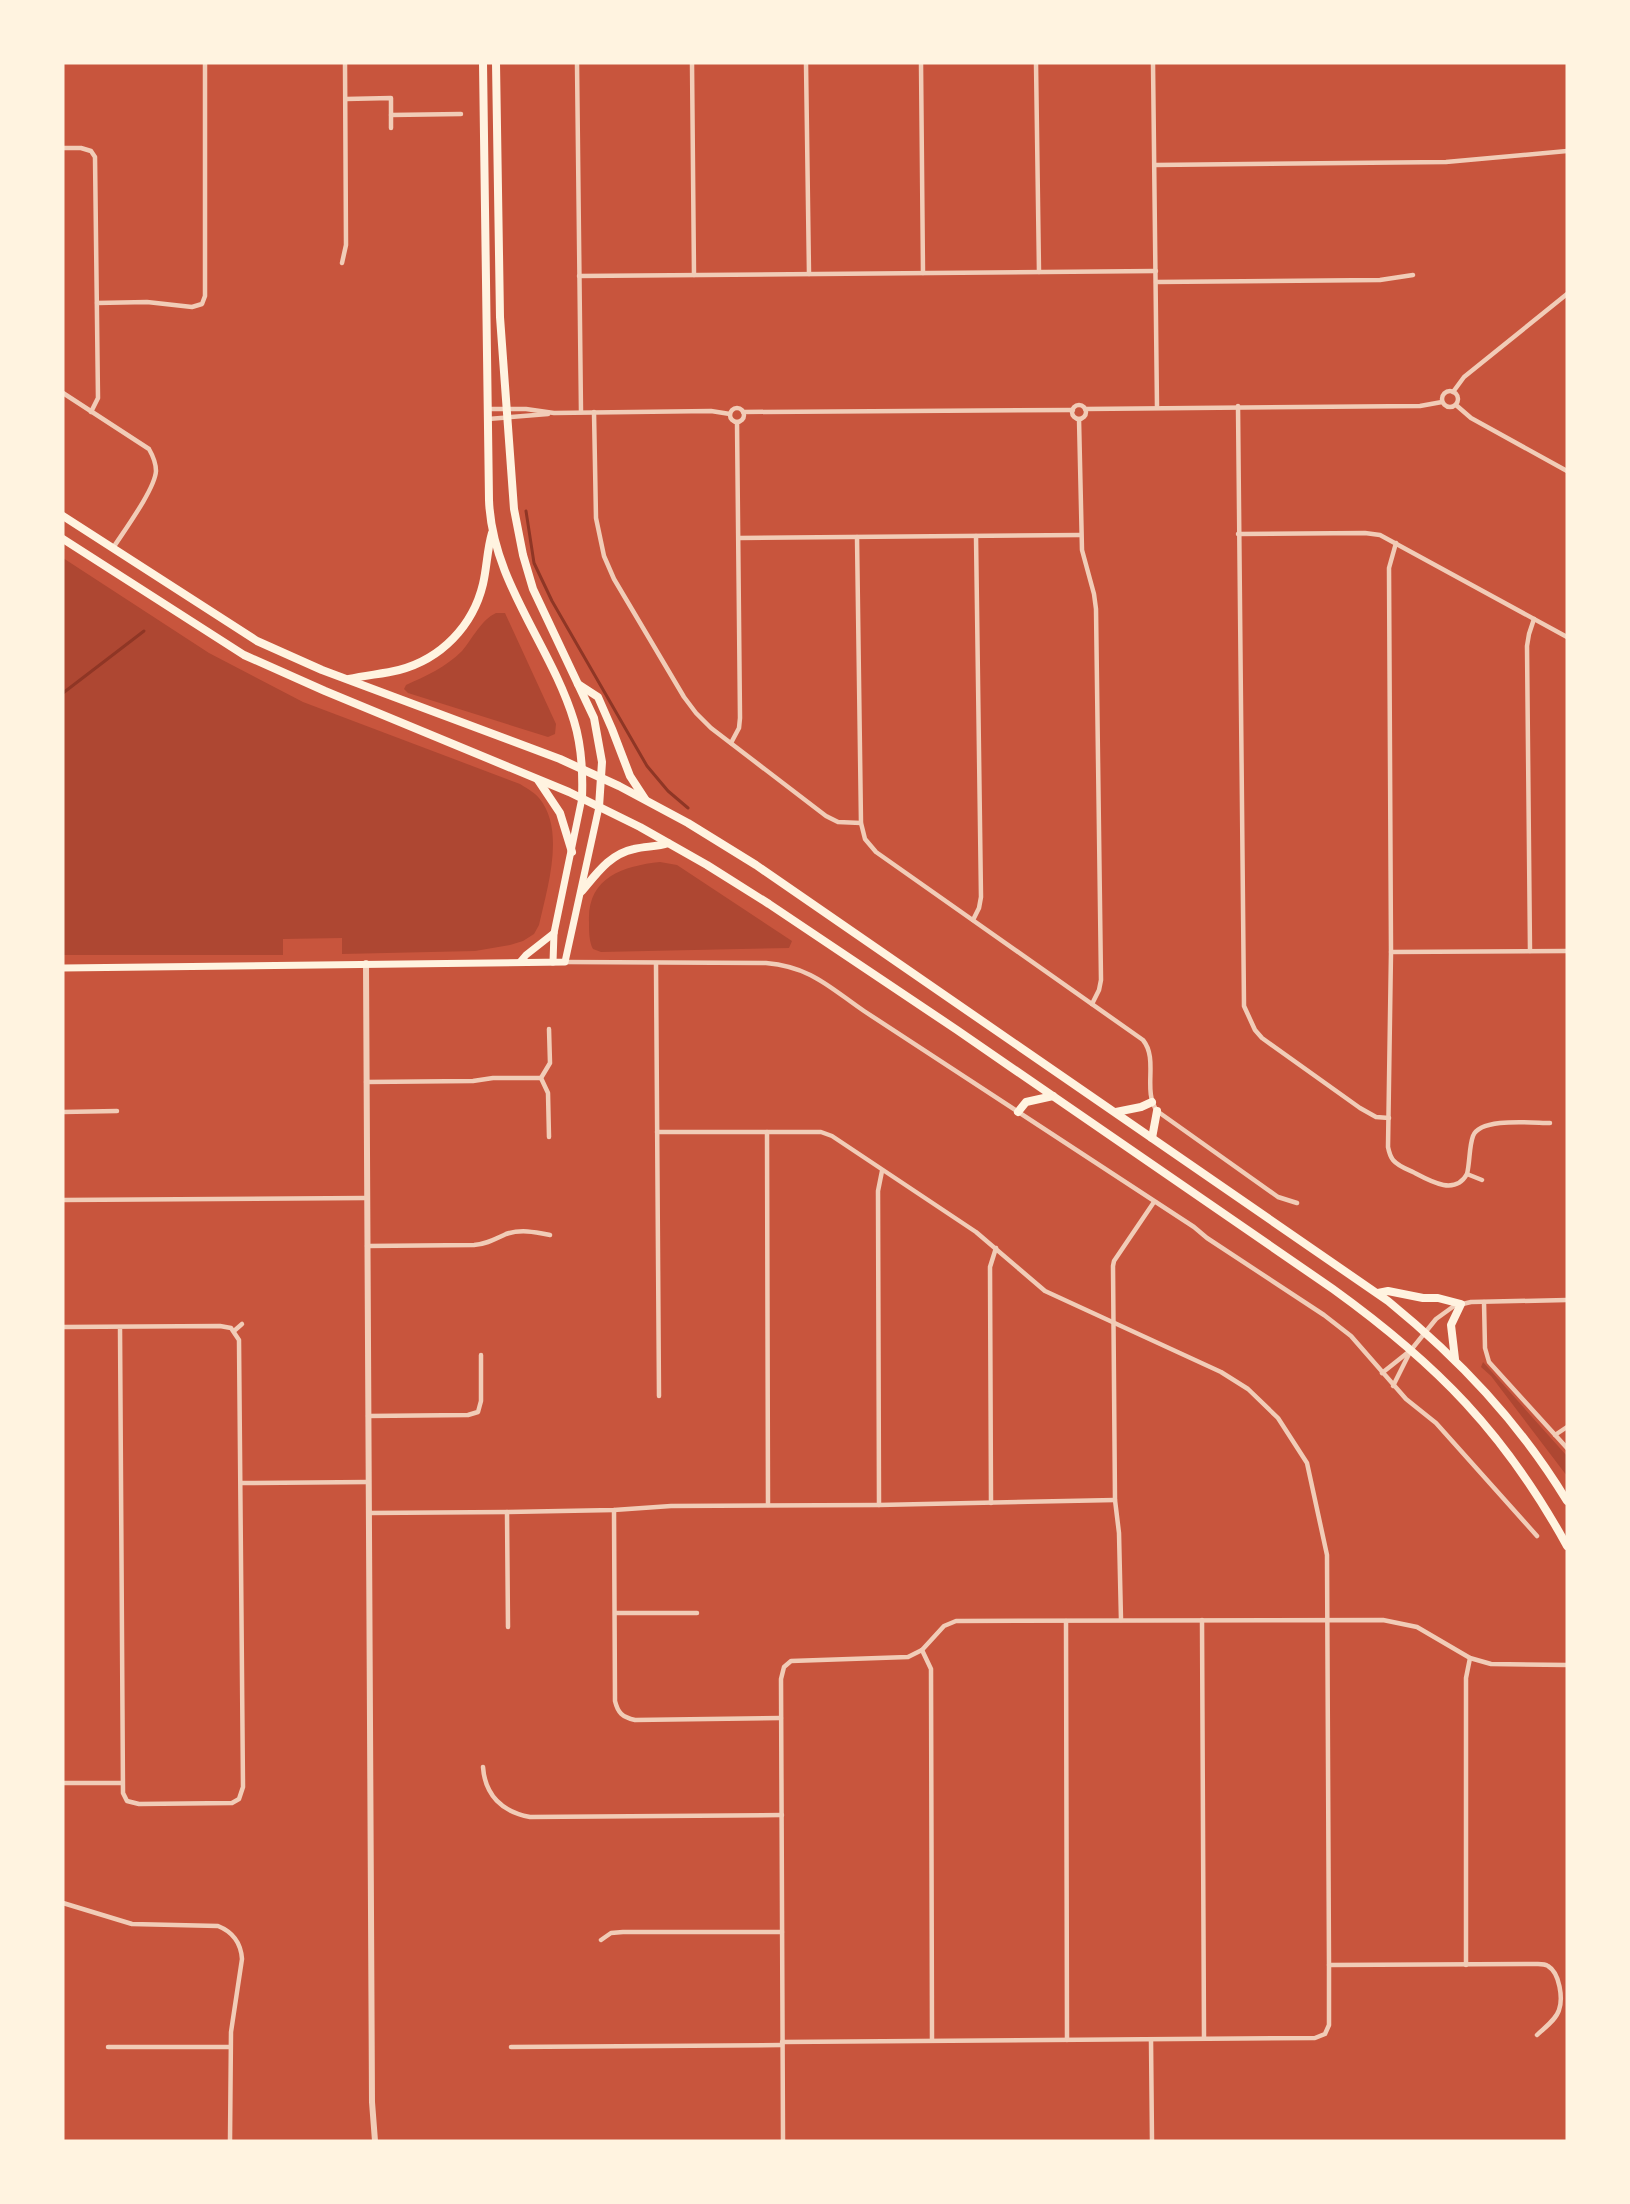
<svg xmlns="http://www.w3.org/2000/svg" width="1630" height="2204" font-family="'Archivo Narrow',sans-serif">
<rect width="100%" height="100%" fill="#c8553d"/>
<!-- green -->
<g fill="#ae4732">
<path d="M63,558L209,653L303,702L520,784C526,788 534,792 539,798C566,830 547,889 539,925L534,934L523,941L510,945L475,951L342,954V938L283,939V955H63Z"/>
<path d="M496,613H505L556,724L555,734L548,737L408,693L404,689L406,685C426,676 446,667 462,651C473,638 481,620 496,613Z"/>
<path d="M660,862L677,865L792,941L789,948L601,952L593,949C589,942 589,931 589,922C587,878 622,866 660,862Z"/>
<path d="M1483,1362L1567,1456V1476L1491,1376L1481,1367Z"/>
</g>
<g fill="none" stroke-linecap="round" stroke-linejoin="round">
<!-- stream -->
<g stroke="#8f3625" stroke-width="3">
<path d="M526,511L534,563L552,601L647,766L668,791L688,808"/>
<path d="M63,693L144,631"/>
</g>
<!-- minor -->
<g stroke="#f1ccb7" stroke-width="4.5">
<path d="M577,63L581,412"/>
<path d="M692,63L694,275"/>
<path d="M806,63L809,274"/>
<path d="M921,63L923,273"/>
<path d="M1036,63L1039,272"/>
<path d="M1153,63L1157,407"/>
<path d="M346,99L391,98V115L461,114"/>
<path d="M391,115V128"/>
<path d="M63,148H81L91,151L95,157L98,398L91,412"/>
<path d="M1155,165L1446,162L1567,151"/>
<path d="M342,263L346,245L345,63"/>
<path d="M579,276L1156,271"/>
<path d="M1156,282L1380,280L1413,275"/>
<path d="M97,303L147,302L192,307L202,304L205,296V63"/>
<circle cx="1450" cy="399" r="8"/>
<path d="M1453,392L1464,377L1567,294"/>
<path d="M63,393L149,449C153,456 156,462 156,471C155,489 124,531 113,548"/>
<path d="M1456,405L1471,418L1567,471"/>
<circle cx="1079" cy="412" r="7"/>
<path d="M1238,406L1244,1006L1255,1030L1262,1038L1360,1108L1376,1117L1389,1118"/>
<circle cx="737" cy="415" r="7"/>
<path d="M488,409H526L554,413L711,411L730,414"/>
<path d="M1085,409L1420,406L1442,402"/>
<path d="M594,412L596,518L604,556L614,579L684,697L696,713L711,728L826,816L838,822L861,823"/>
<path d="M743,412L1073,410"/>
<path d="M488,419L548,414"/>
<path d="M1079,419L1082,550L1094,594L1096,609L1101,980L1099,990L1092,1004"/>
<path d="M1238,534L1365,533L1380,535L1567,637"/>
<path d="M857,537L861,823L865,839L876,852L1143,1040C1159,1060 1142,1090 1157,1111L1278,1197L1297,1203"/>
<path d="M739,538L1081,535"/>
<path d="M1396,543L1389,568L1391,952L1388,1147C1389,1152 1390,1156 1393,1160C1398,1166 1406,1169 1413,1172C1430,1181 1455,1196 1467,1174L1482,1180"/>
<path d="M731,743L739,728L740,718L737,422"/>
<path d="M973,920L979,908L981,897L976,536"/>
<path d="M1530,951L1527,646L1529,634L1534,619"/>
<path d="M1391,952L1567,951"/>
<path d="M565,962L766,963C811,967 829,987 864,1011L1194,1227L1207,1238L1324,1315L1351,1336L1406,1399L1436,1423L1537,1536"/>
<path d="M656,964L659,1396"/>
<path d="M366,1082L473,1081L493,1078H541"/>
<path d="M63,1112L117,1111"/>
<path d="M657,1132H821L832,1136L976,1232L1045,1291L1221,1372L1248,1389L1278,1418L1307,1463L1327,1555L1329,1965V2025L1325,2034L1315,2038L782,2042"/>
<path d="M767,1132L768,1505"/>
<path d="M549,1137L548,1093L541,1078L550,1063L549,1029"/>
<path d="M1467,1174C1470,1162 1469,1147 1473,1136C1480,1117 1533,1123 1550,1123"/>
<path d="M63,1200L366,1198"/>
<path d="M367,1246L474,1245C487,1244 495,1239 506,1234C521,1229 535,1232 550,1235"/>
<path d="M1484,1302L1485,1348L1489,1362L1567,1448"/>
<path d="M63,1327L220,1326L231,1328L239,1340L243,1787L239,1799L232,1803L139,1804L127,1801L123,1793L120,1327"/>
<path d="M234,1331L242,1324"/>
<path d="M1382,1373L1411,1350L1436,1319L1454,1306L1471,1302L1567,1300"/>
<path d="M1393,1386L1410,1352"/>
<path d="M368,1416L468,1415L478,1412L481,1401V1355"/>
<path d="M1555,1435L1567,1427"/>
<path d="M241,1483L368,1482"/>
<path d="M991,1503L990,1267L996,1248"/>
<path d="M879,1505L878,1191L882,1171"/>
<path d="M614,1510L615,1701C618,1713 622,1717 635,1720L781,1718"/>
<path d="M507,1512L508,1627"/>
<path d="M369,1513L507,1512L614,1510L671,1506L879,1505L1115,1500"/>
<path d="M616,1613H697"/>
<path d="M1121,1620L1119,1533L1115,1500L1113,1266L1114,1261L1154,1202"/>
<path d="M1202,1620L1204,2038"/>
<path d="M1066,1621L1067,2040"/>
<path d="M922,1650L931,1669L932,2040"/>
<path d="M483,1767C485,1795 502,1812 530,1817L782,1815"/>
<path d="M63,1783H122"/>
<path d="M63,1903L132,1924L218,1926C233,1932 241,1944 242,1959L231,2032L230,2141"/>
<path d="M601,1940L611,1933L623,1932H782"/>
<path d="M1329,1965L1538,1964C1542,1964 1545,1964 1548,1966C1560,1973 1563,1999 1559,2010C1556,2020 1544,2028 1537,2035"/>
<path d="M1466,1965V1678L1470,1658"/>
<path d="M1151,2040L1152,2141"/>
<path d="M108,2047H230"/>
<path d="M511,2047L782,2045"/>
<path d="M783,2141L781,1679L784,1667L791,1661L908,1657L922,1650L944,1626L956,1621L1383,1620L1417,1627L1470,1658L1491,1664L1567,1665"/>
</g>
<!-- tertiary -->
<path stroke="#f1ccb7" stroke-width="6" d="M366,963L372,2102L375,2141"/>
<!-- secondary -->
<g stroke="#fff3e0" stroke-width="7">
<path d="M520,962L526,955L554,933"/>
<path d="M553,962L554,933L582,798"/>
<path d="M63,968L565,962L599,807"/>
</g>
<!-- primary -->
<g stroke="#fff3e0" stroke-width="8">
<path d="M483,63L489,500C492,582 551,645 574,721C582,747 583,772 582,798"/>
<path d="M496,63L500,317L514,509L523,555L533,589L594,718L602,762L599,807"/>
</g>
<!-- trunk -->
<g stroke="#fff3e0" stroke-width="8">
<path d="M63,516L257,641L322,670L560,759L619,786L688,823L756,865L1388,1301C1459,1359 1519,1422 1567,1501"/>
<path d="M63,539L244,655L325,691L569,792L640,827L707,865L769,904L957,1030L1333,1289C1437,1364 1505,1433 1567,1546"/>
<path d="M349,679C366,675 383,674 399,670C441,659 473,626 483,584C487,567 487,550 492,533"/>
<path d="M578,684L598,697L612,729L630,776L645,799"/>
<path d="M538,780L560,813L572,852"/>
<path d="M582,891C597,873 610,854 634,849C646,846 657,847 668,843"/>
<path d="M1018,1112L1026,1102L1053,1096"/>
<path d="M1116,1112L1141,1107L1152,1102"/>
<path d="M1152,1138L1157,1111"/>
<path d="M1378,1293L1388,1291L1423,1298H1438L1461,1304L1451,1325L1455,1359"/>
</g>
</g>
<!-- border -->
<rect width="1630" height="2204" fill="none" stroke="#fff3e0" stroke-width="129"/>
</svg>
